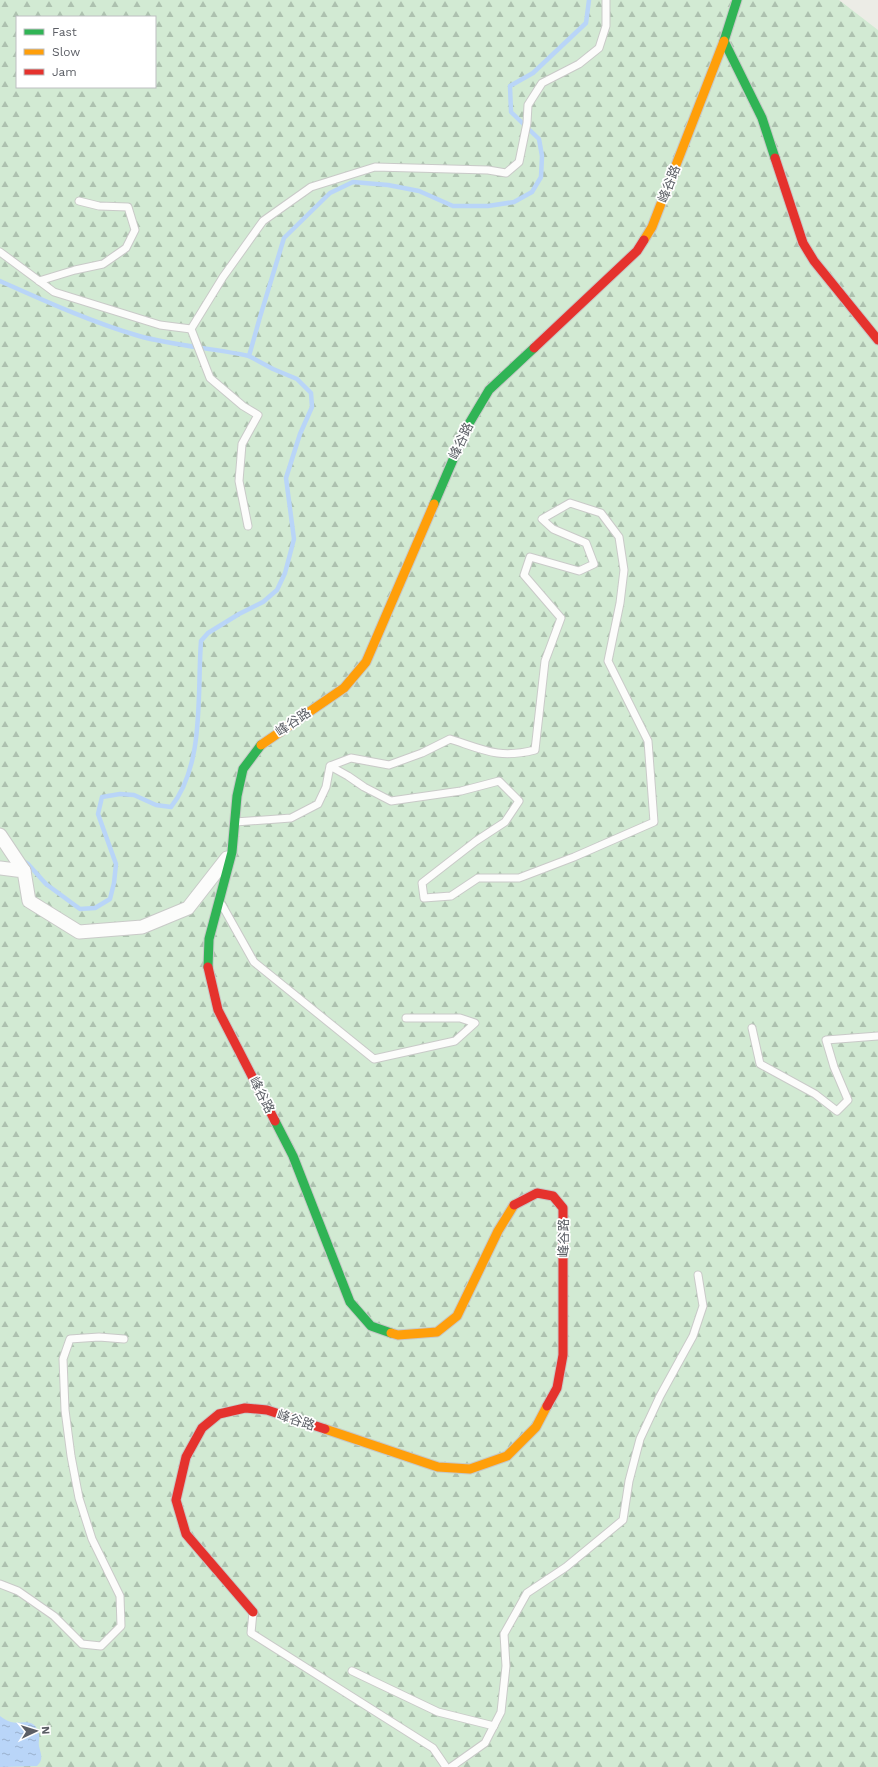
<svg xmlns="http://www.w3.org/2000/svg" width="878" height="1767" font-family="'Work Sans','Noto Sans TC',sans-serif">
<defs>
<pattern id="forest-firs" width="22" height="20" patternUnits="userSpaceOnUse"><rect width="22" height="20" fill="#d2ead3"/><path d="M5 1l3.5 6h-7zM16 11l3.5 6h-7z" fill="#adc1af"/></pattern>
<pattern id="water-ripples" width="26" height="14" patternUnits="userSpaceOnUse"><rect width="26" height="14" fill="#b9d5f8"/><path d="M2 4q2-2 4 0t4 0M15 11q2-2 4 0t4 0" fill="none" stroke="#99b0cc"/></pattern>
</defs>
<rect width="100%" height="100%" fill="#ecece6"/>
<!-- forest -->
<path fill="url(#forest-firs)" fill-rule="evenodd" d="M0,0H839L878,30V1767H0ZM17,17H155V87H17Z"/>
<!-- water -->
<path fill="url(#water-ripples)" d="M0,1716C3,1718 7,1721 11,1722C21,1725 34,1716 39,1734C40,1738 38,1742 39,1746C41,1755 44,1759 37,1766L0,1767Z"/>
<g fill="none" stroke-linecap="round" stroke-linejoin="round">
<!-- stream -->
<g stroke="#b9d5f8" stroke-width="4.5">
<path d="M0,281C45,301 91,322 139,336C175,346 213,348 249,356"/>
<path d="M23,861L28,864L46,884L80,909L95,908L110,899L114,883L116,864L98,814L102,797L120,794L134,795L156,805L171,807C205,764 197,694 201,641L208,633L239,614L263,602L277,590L285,573L294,539L286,478L300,434L312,407L311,393L297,379L273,369L249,356L260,317L284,238L330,193L353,182L388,185L419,191L453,206H488L514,202L532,192L541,177L542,156L539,139L511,112L510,86L533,73L586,23L589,0"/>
</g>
<defs>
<g id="lane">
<path d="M0,252L54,292L160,325L191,329L223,277L263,221L311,187L375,167L488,170L506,173L519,162L527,123L528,105L542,83L579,64L599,48L606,26V0"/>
<path d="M39,281L75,270L103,264L126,248L135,230L128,207L99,206L79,201"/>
<path d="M191,329L210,378L243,406L258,415L242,444L239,481L248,526"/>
<path d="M235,822L291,818L318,804L326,787L330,766L351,758L389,765L422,753L450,739C484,750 499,759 535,750L545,661L561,618L524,575L530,557L579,571L594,564L586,543L553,529L542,519L570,503L601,513L619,537L624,570L620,603L608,661L648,741L654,822L574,857L519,878H478L451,896L424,898L422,883L476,841L505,822L519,801L499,781L461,791L391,801L364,787L348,776L330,766"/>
<path d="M222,905L254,962L374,1059L455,1041L475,1023L460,1018H406"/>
<path d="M752,1028L760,1064L815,1094L837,1111L848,1100L834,1067L826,1040L878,1036"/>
<path d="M0,1584L18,1591L54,1616L82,1644L101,1646L121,1626L120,1596L92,1539L79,1498L71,1456L65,1410L63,1359L70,1339L99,1337L124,1339"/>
<path d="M253,1612L251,1633L433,1748L446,1767"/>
<path d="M352,1671L438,1712L494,1726"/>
<path d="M451,1767L485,1743L501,1712L506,1666L504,1634L527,1593L566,1567L623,1520L629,1481L640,1439L660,1396L693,1336L703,1306L698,1275"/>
</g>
<g id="street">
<path d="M0,835L24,871"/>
<path d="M0,868L24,871L29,901L79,932L142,927L188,908L227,858"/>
</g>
<g id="fast">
<path d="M737,0L724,41L762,118L775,158"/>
<path d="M434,504L467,427L489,390L534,348"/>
<path d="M208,967L209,939L232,852L237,796L243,769L261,745"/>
<path d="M275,1121L293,1156L350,1302L371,1326L391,1333"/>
</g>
<g id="slow">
<path d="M644,240L652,227L724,41"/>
<path d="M261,745L344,688L366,662L434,504"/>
<path d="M391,1333L398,1335L437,1332L457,1316L498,1231L514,1205"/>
<path d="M325,1429L438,1467L470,1469L507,1456L536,1427L547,1406"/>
</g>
<g id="jam">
<path d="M775,158L803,243L814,261L878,340"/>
<path d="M534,348L637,251L644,240"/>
<path d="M208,967L218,1010L275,1121"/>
<path d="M514,1205L537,1193L553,1196L563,1208V1355L557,1388L547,1406"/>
<path d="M253,1612L186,1534L176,1500L186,1457L202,1428L219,1414L245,1408L267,1410L325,1429"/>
</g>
</defs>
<!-- lane casing -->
<use href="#lane" stroke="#c9cac8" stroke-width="9"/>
<!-- street casing -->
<use href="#street" stroke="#c9cac8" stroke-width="15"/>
<!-- fast casing -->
<use href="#fast" stroke="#c7c8c7" stroke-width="11"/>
<!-- slow casing -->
<use href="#slow" stroke="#c7c8c7" stroke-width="11"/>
<!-- jam casing -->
<use href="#jam" stroke="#c7c8c7" stroke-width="11"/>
<!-- lane -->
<use href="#lane" stroke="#fcfcfb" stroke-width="7"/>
<!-- street -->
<use href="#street" stroke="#fcfcfb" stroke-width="13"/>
<!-- fast -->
<use href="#fast" stroke="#30b455" stroke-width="9"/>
<!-- slow -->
<use href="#slow" stroke="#ff9f0a" stroke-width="9"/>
<!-- jam -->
<use href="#jam" stroke="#e5322d" stroke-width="9"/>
</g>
<g text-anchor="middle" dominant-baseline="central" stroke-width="3.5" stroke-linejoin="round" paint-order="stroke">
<!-- street labels -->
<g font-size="13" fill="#5b5e65" stroke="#fff">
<text transform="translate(669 184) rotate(-69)">峰谷路</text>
<text transform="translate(461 441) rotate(-65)">峰谷路</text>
<text transform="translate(293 722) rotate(-34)">峰谷路</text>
<text transform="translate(262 1095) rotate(63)">峰谷路</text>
<text transform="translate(563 1238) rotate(-90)">峰谷路</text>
<text transform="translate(296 1420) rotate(18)">峰谷路</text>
</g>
</g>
<!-- legend -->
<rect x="16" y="16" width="140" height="72" fill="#ffffff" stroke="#bdbfc1"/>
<rect x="24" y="29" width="20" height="6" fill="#30b455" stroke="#bdbfc1"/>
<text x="52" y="36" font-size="12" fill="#5b5e65">Fast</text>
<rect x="24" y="49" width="20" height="6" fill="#ff9f0a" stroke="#bdbfc1"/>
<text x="52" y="56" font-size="12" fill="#5b5e65">Slow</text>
<rect x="24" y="69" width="20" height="6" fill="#e5322d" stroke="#bdbfc1"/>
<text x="52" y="76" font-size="12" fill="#5b5e65">Jam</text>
<!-- north arrow -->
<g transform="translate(36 1731) rotate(86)" stroke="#ffffff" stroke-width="3" paint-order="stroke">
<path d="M0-3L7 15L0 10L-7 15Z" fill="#5b5e65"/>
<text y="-6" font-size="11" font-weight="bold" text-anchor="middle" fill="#5b5e65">N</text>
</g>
</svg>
